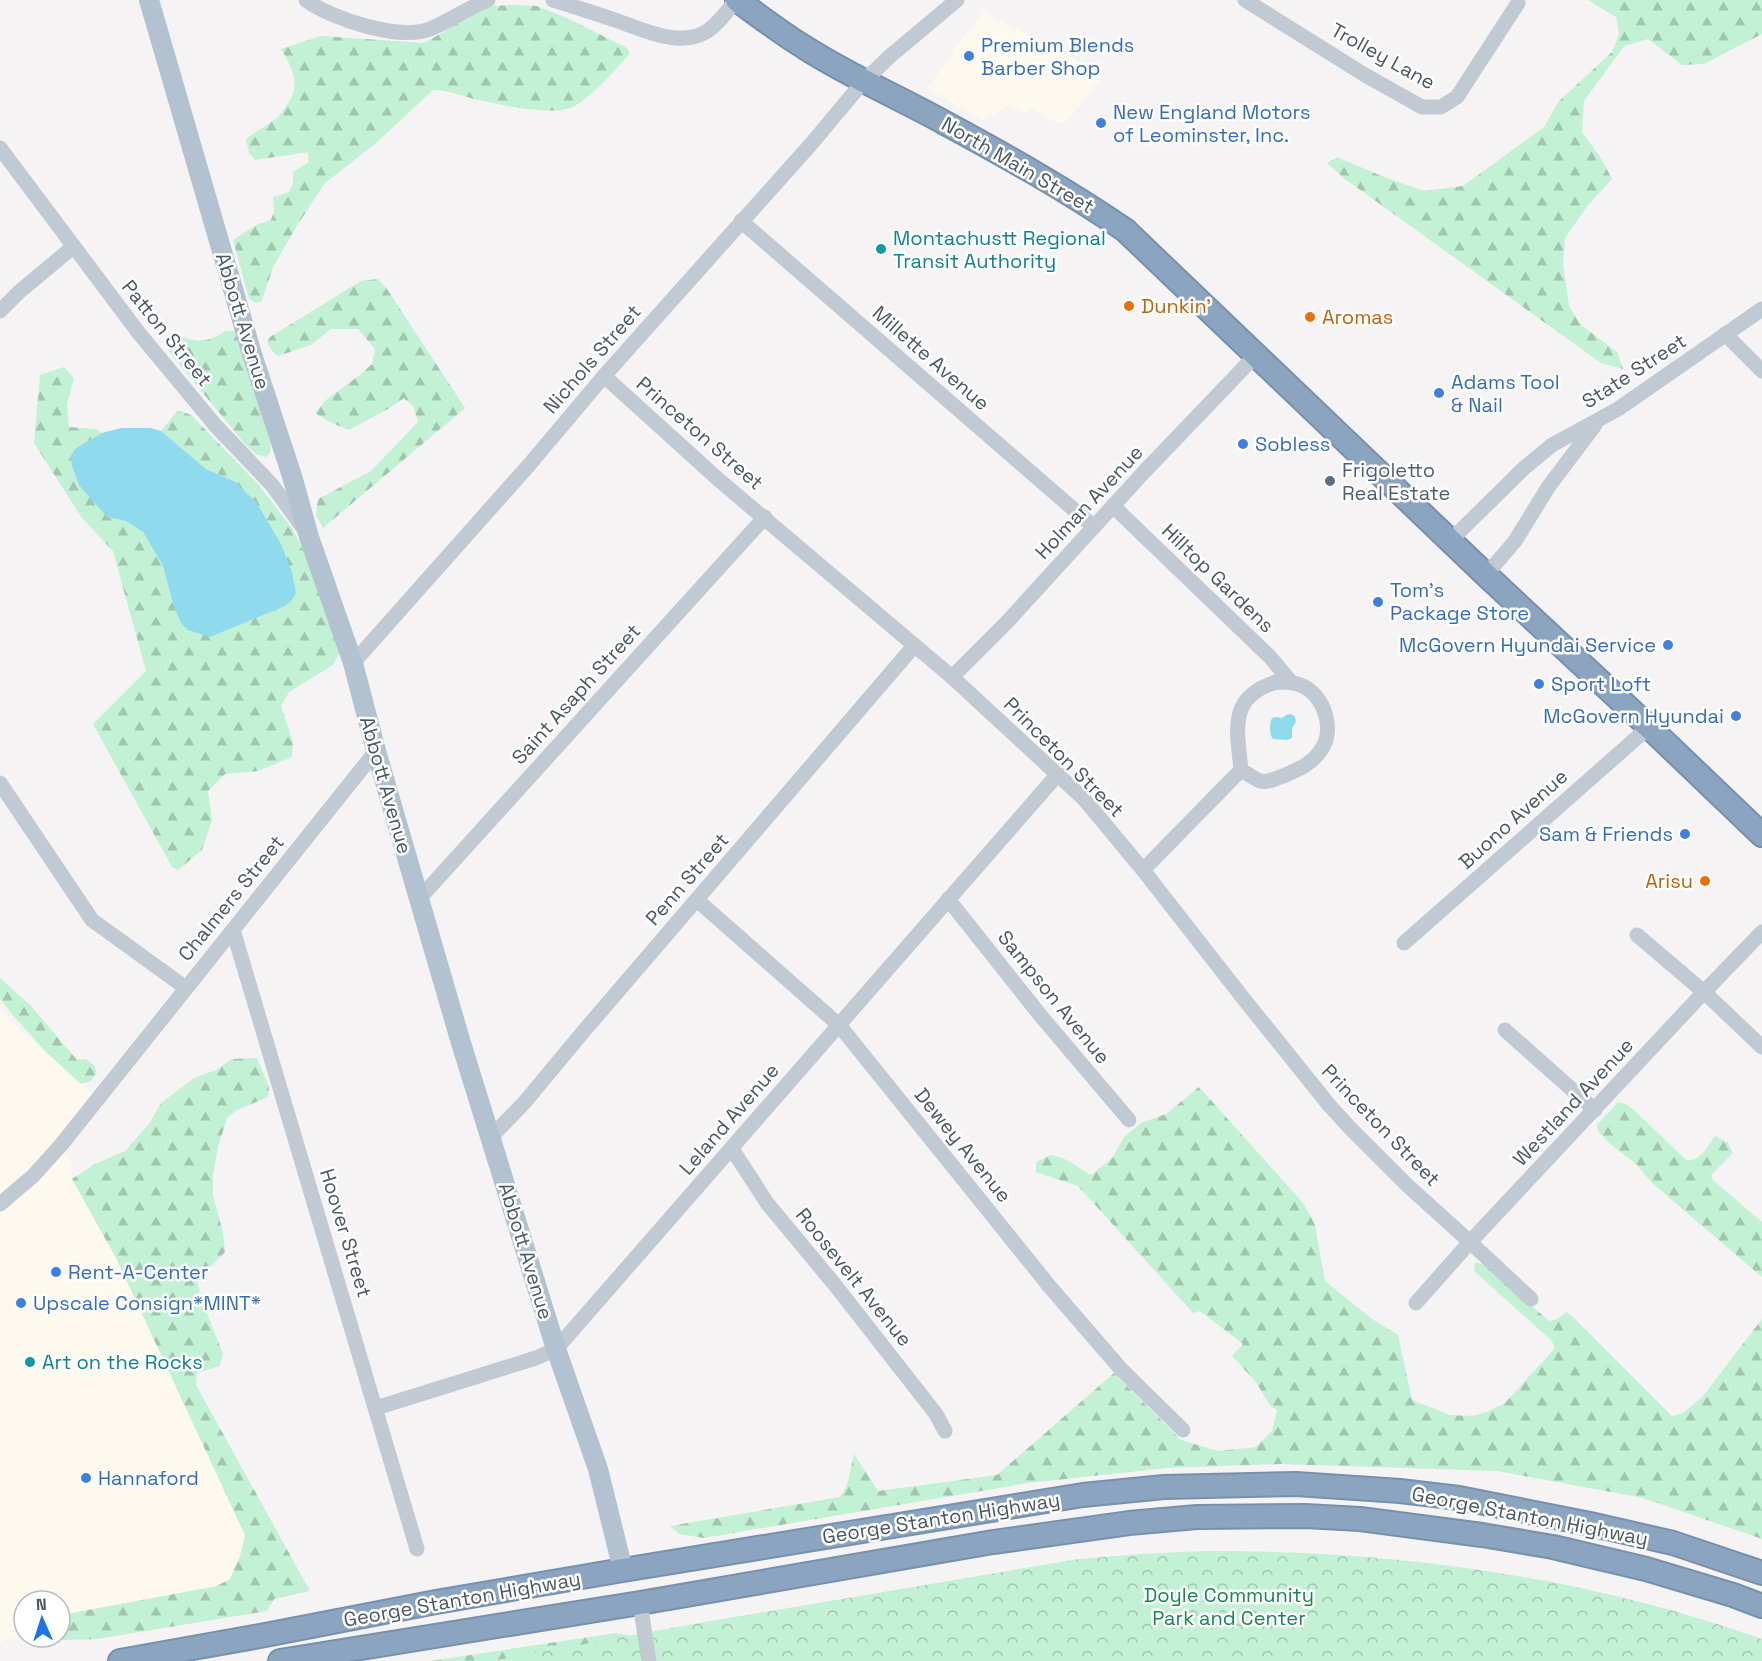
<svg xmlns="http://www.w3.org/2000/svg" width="1762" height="1661" font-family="'Space Grotesk',sans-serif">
<defs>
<pattern id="forest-firs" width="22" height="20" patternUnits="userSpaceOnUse" patternTransform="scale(1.5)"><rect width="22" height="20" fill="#c3f1d5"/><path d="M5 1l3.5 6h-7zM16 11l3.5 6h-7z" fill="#a0c6b0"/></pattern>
<pattern id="park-crowns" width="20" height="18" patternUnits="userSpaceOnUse" patternTransform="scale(1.5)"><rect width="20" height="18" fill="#c3f1d5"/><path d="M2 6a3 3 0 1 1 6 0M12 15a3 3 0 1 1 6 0" fill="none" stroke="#a0c6b0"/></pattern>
</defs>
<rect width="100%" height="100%" fill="#f5f3f3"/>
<!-- commercial -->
<g fill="#fdf9ef">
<path d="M984,12L1077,60L1104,77L1066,122L1057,123L1031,107L1026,114L1008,105L983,121L927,88L954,54L951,52Z"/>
<path d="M0,1006L5,1015L99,1100L61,1145L71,1164L72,1179L116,1258L274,1599L60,1632V1601H24L25,1637L0,1641Z"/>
</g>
<!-- forest -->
<g fill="url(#forest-firs)">
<path d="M1588,0H1762V34L1704,64L1682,65L1648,39L1624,46L1584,101L1582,132L1601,158L1612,179L1588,205L1565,238L1563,264L1569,306L1581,325L1617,352L1623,369L1601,363L1345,179L1327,163L1337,157L1384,177L1424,191L1463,186L1544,127L1559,101L1612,52L1619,34L1616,17Z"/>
<path d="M517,5L537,6L567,18L627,48L630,54C616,68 586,105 567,109C545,114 506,106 483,101C466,98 451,90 433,90L375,144L325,183L298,224L273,267L262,301L256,303L249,299L233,240L258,224L271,220L274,211L273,197L289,192L293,184V172L309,162L308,152L255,160L249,153L246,139C255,132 265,127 274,120C279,117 283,111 286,106C302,86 293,69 281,49L321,36L424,43L442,33L469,15L491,6Z"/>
<path d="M378,279L387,289L465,408L323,528L316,515L318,499L371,471L418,422L413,406L404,398L388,409L349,430L332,423L315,413L326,400L361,374L372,364L375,349L358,329H331L311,345L278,356L272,351L267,342L270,337L361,281Z"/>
<path d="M226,331H236L270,442C271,448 272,453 266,457L256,454L245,444L170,353L167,346L168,338L177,335C199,343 206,343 226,331Z"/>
<path d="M64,367L74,378L67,404L69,427L96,429L102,433L76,448L107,517L126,521L143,532L163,566L173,604L234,481L206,469L161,431L178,410L191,415L258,484L292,528L307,558L341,650L333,665L289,692L281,706L293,742L292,757L258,771L225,774L208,791L212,820L202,850L178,870L172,867L93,724L146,671L113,551L82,518L34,443L40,375Z"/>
<path d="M0,978L31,1006L77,1060L86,1059L94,1065L97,1072L91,1081L81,1084L46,1052L11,1013L0,998Z"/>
<path d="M257,1058L269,1087L268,1097L237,1110L227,1118L218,1147L213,1175V1195L223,1233L225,1252L211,1266L196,1275L201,1298L223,1354L220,1366L197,1373L196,1385L310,1591L274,1599L267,1611L97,1639L62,1640L58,1637H60L61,1615L217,1586L230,1579L240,1556L245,1535L116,1258L72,1179L95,1164L125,1151L149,1124L161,1103L194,1078L216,1070L232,1059Z"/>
<path d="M1199,1087L1304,1204L1315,1225L1325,1281L1372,1319L1398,1335L1412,1400L1450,1415L1473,1416L1489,1411L1505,1403L1555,1348L1552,1341L1474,1271L1475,1262L1485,1265L1549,1321L1557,1319L1566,1312L1573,1317L1672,1416L1683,1413L1703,1396L1762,1319V1539L1643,1498L1497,1471L1281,1464L1167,1468L1028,1483L704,1538L679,1534L670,1526L840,1497L847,1485L854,1454L878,1491L997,1475L1114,1373L1181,1440L1218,1451L1256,1447L1272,1431L1277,1410L1270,1406L1256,1382L1232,1356L1243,1344L1200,1311L1193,1313L1078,1186L1036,1172V1162L1051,1155L1063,1158L1091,1175L1113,1157L1124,1137L1141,1123L1166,1114Z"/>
<path d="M1618,1102L1626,1104L1635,1111L1686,1160C1701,1161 1707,1147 1715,1136L1728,1143L1733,1153L1711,1175L1713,1180L1762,1222V1277L1652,1183L1637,1165L1609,1143L1598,1131L1597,1125Z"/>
<path d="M616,1633L632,1636L643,1661H430Z"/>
</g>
<!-- park -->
<path fill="url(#park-crowns)" d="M1204,1551C1393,1550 1583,1576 1762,1639V1661H491L699,1623L1079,1559L1141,1554Z"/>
<!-- water -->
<g fill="#90daee">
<path d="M121,428H151L161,431L206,469L234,481L256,502L281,544L292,572L296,593L292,600L285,606L210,637L188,630L181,623L173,604L163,566L143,532L126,521L107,517L79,485L72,466L71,456L76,448L102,433Z"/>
<path d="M1291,714L1295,717L1296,722L1292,728V738L1287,740L1273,739C1269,734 1269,724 1272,718L1276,717L1282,718L1286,715Z"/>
</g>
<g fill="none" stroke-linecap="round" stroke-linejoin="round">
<defs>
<g id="highway">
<path d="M737,0C759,16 781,33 804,47C849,76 898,97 945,123C1006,156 1067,190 1125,230L1486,575L1649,727L1762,835"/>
<path d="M120,1661L260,1636L436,1602L623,1570L1083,1495L1164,1487L1296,1484L1400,1491L1459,1498L1590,1524L1673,1543L1762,1573"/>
<path d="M280,1661L640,1603L993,1542L1129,1523L1197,1517L1305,1516L1360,1519L1482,1535L1553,1547L1646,1569L1733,1595L1762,1606"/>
</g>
</defs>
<!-- highway casing -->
<use href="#highway" stroke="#7690ad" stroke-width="26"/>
<!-- minor -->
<g stroke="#c1cad2" stroke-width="15">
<path d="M306,0C331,19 400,41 430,29C450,21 467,8 488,0"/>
<path d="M553,0C573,6 594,13 615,20C641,29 676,47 704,33C717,26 727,11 736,0"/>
<path d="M1245,0L1365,75L1422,107H1441L1457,97L1518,3"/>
<path d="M0,148L138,332L215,425L272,485L304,529"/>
<path d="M741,221L1094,527"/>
<path d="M0,311L19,292L73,247"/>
<path d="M1725,334L1762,371"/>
<path d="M604,376L719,480L952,677L1084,799L1143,870L1243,998L1329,1105L1350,1128L1407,1185L1470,1242L1531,1299"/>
<path d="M1113,506L1270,657L1291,682"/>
<path d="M1451,540L1523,469L1552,445L1618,409L1762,309"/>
<path d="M1486,575L1515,541L1549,486L1595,425"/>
<path d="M353,663L529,465L604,376L812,143L863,82L889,57L957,0"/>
<path d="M952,677L1008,621L1144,472L1256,355"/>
<path d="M1276,682C1286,682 1294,682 1303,686C1325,697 1335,730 1321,750C1312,764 1297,770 1283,776C1276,778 1268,783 1261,781C1254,779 1247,773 1241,770C1237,729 1228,697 1276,682Z"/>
<path d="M0,783L92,920L186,988"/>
<path d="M1143,870L1241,770"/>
<path d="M419,899L765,517"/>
<path d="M948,899L1040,1015L1129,1120"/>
<path d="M697,900L839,1025L1050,1287L1120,1368L1183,1430"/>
<path d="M233,930L417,1549"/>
<path d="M1637,935L1704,992L1762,1047"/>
<path d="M1404,943L1649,727"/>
<path d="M1505,1030L1595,1110"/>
<path d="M491,1137L524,1103L583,1032L914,646"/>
<path d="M732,1149L767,1203L835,1285L936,1414L945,1431"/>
<path d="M0,1204L33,1176L61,1145L376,751"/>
<path d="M1416,1303L1470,1242L1704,992L1762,932"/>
<path d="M376,1408L536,1358L556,1349L1058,774"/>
<path d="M640,1603L649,1661"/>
</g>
<!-- major -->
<path stroke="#b3c2d1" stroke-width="20" d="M149,0L251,351L292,476L309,537L353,663L376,751L461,1043L556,1349L598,1469L623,1570"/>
<!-- highway -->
<use href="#highway" stroke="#8ba5c1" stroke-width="22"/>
</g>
<!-- markers -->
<g fill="#3f7fe0" stroke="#fff" stroke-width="2">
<circle cx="969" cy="56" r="6"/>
<circle cx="1101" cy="123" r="6"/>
<circle cx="1439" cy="393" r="6"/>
<circle cx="1243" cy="444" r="6"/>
<circle cx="1378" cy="602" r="6"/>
<circle cx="1668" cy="645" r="6"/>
<circle cx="1539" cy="684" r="6"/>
<circle cx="1736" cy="716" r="6"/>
<circle cx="1685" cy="834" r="6"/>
<circle cx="56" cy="1272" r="6"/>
<circle cx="21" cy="1303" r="6"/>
<circle cx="86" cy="1478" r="6"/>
</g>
<g fill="#0f9aa8" stroke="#fff" stroke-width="2">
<circle cx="881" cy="249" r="6"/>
<circle cx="30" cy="1362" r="6"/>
</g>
<g fill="#e8710a" stroke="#fff" stroke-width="2">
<circle cx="1129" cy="306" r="6"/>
<circle cx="1310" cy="317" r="6"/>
<circle cx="1705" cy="881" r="6"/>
</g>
<circle fill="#5c6f8a" stroke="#fff" stroke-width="2" cx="1330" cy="481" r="6"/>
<g text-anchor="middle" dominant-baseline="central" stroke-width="5" stroke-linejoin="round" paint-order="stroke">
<!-- shop labels -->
<g font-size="20" fill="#366cbe" stroke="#fff" text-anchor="start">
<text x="981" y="45">Premium Blends<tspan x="981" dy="23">Barber Shop</tspan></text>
<text x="1113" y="112">New England Motors<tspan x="1113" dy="23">of Leominster, Inc.</tspan></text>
<text x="1451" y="382">Adams Tool<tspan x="1451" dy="23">&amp; Nail</tspan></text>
<text x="1255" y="444">Sobless</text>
<text x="1390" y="590">Tom's<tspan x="1390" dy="23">Package Store</tspan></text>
<text x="1656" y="645" text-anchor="end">McGovern Hyundai Service</text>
<text x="1551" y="684">Sport Loft</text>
<text x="1724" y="716" text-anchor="end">McGovern Hyundai</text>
<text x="1673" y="834" text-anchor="end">Sam &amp; Friends</text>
<text x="68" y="1272">Rent-A-Center</text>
<text x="33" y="1303">Upscale Consign*MINT*</text>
<text x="98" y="1478">Hannaford</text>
</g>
<!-- street labels -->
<g font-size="20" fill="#4a5661" stroke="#fff">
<text transform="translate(1383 56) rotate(29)">Trolley Lane</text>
<text transform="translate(1018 165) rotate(30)">North Main Street</text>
<text transform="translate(243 321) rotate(73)">Abbott Avenue</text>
<text transform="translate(167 333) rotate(51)">Patton Street</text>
<text transform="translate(931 358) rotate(41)">Millette Avenue</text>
<text transform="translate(592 359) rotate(-49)">Nichols Street</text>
<text transform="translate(1634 371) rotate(-33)">State Street</text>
<text transform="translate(700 433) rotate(41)">Princeton Street</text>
<text transform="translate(1089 502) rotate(-47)">Holman Avenue</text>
<text transform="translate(1218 578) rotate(44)">Hilltop Gardens</text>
<text transform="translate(576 694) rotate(-48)">Saint Asaph Street</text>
<text transform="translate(1064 757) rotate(45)">Princeton Street</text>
<text transform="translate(386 785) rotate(74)">Abbott Avenue</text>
<text transform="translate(1513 819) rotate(-42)">Buono Avenue</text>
<text transform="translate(687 879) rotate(-49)">Penn Street</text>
<text transform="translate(231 898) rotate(-51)">Chalmers Street</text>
<text transform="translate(1054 997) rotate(51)">Sampson Avenue</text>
<text transform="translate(1573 1102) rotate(-47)">Westland Avenue</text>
<text transform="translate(729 1119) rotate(-49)">Leland Avenue</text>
<text transform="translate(1381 1125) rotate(46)">Princeton Street</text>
<text transform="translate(963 1145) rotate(51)">Dewey Avenue</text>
<text transform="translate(346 1233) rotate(73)">Hoover Street</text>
<text transform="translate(526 1251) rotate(73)">Abbott Avenue</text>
<text transform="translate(854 1277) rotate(51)">Roosevelt Avenue</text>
<text transform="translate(1530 1516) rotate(11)">George Stanton Highway</text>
<text transform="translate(941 1518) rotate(-9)">George Stanton Highway</text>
<text transform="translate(462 1599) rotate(-10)">George Stanton Highway</text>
</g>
<!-- culture labels -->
<g font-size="20" fill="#0d838f" stroke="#fff" text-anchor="start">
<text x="893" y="238">Montachustt Regional<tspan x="893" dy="23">Transit Authority</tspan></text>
<text x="42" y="1362">Art on the Rocks</text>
</g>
<!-- food labels -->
<g font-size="20" fill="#c56008" stroke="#fff" text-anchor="start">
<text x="1141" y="306">Dunkin'</text>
<text x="1322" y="317">Aromas</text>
<text x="1693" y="881" text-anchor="end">Arisu</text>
</g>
<!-- service labels -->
<g font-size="20" fill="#4e5e75" stroke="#fff" text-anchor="start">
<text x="1342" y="470">Frigoletto<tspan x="1342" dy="23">Real Estate</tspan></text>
</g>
<!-- park labels -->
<g font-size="20" fill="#17864f" stroke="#fff">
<text x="1229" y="1595">Doyle Community<tspan x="1229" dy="23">Park and Center</tspan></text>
</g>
</g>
<!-- north arrow -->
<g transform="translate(42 1619) rotate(357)"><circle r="28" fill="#ffffff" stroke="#b7bbc0" stroke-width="1.5"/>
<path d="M0-4.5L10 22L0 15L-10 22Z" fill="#1a73e8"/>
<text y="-9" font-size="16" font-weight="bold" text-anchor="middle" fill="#4a5661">N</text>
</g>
</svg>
